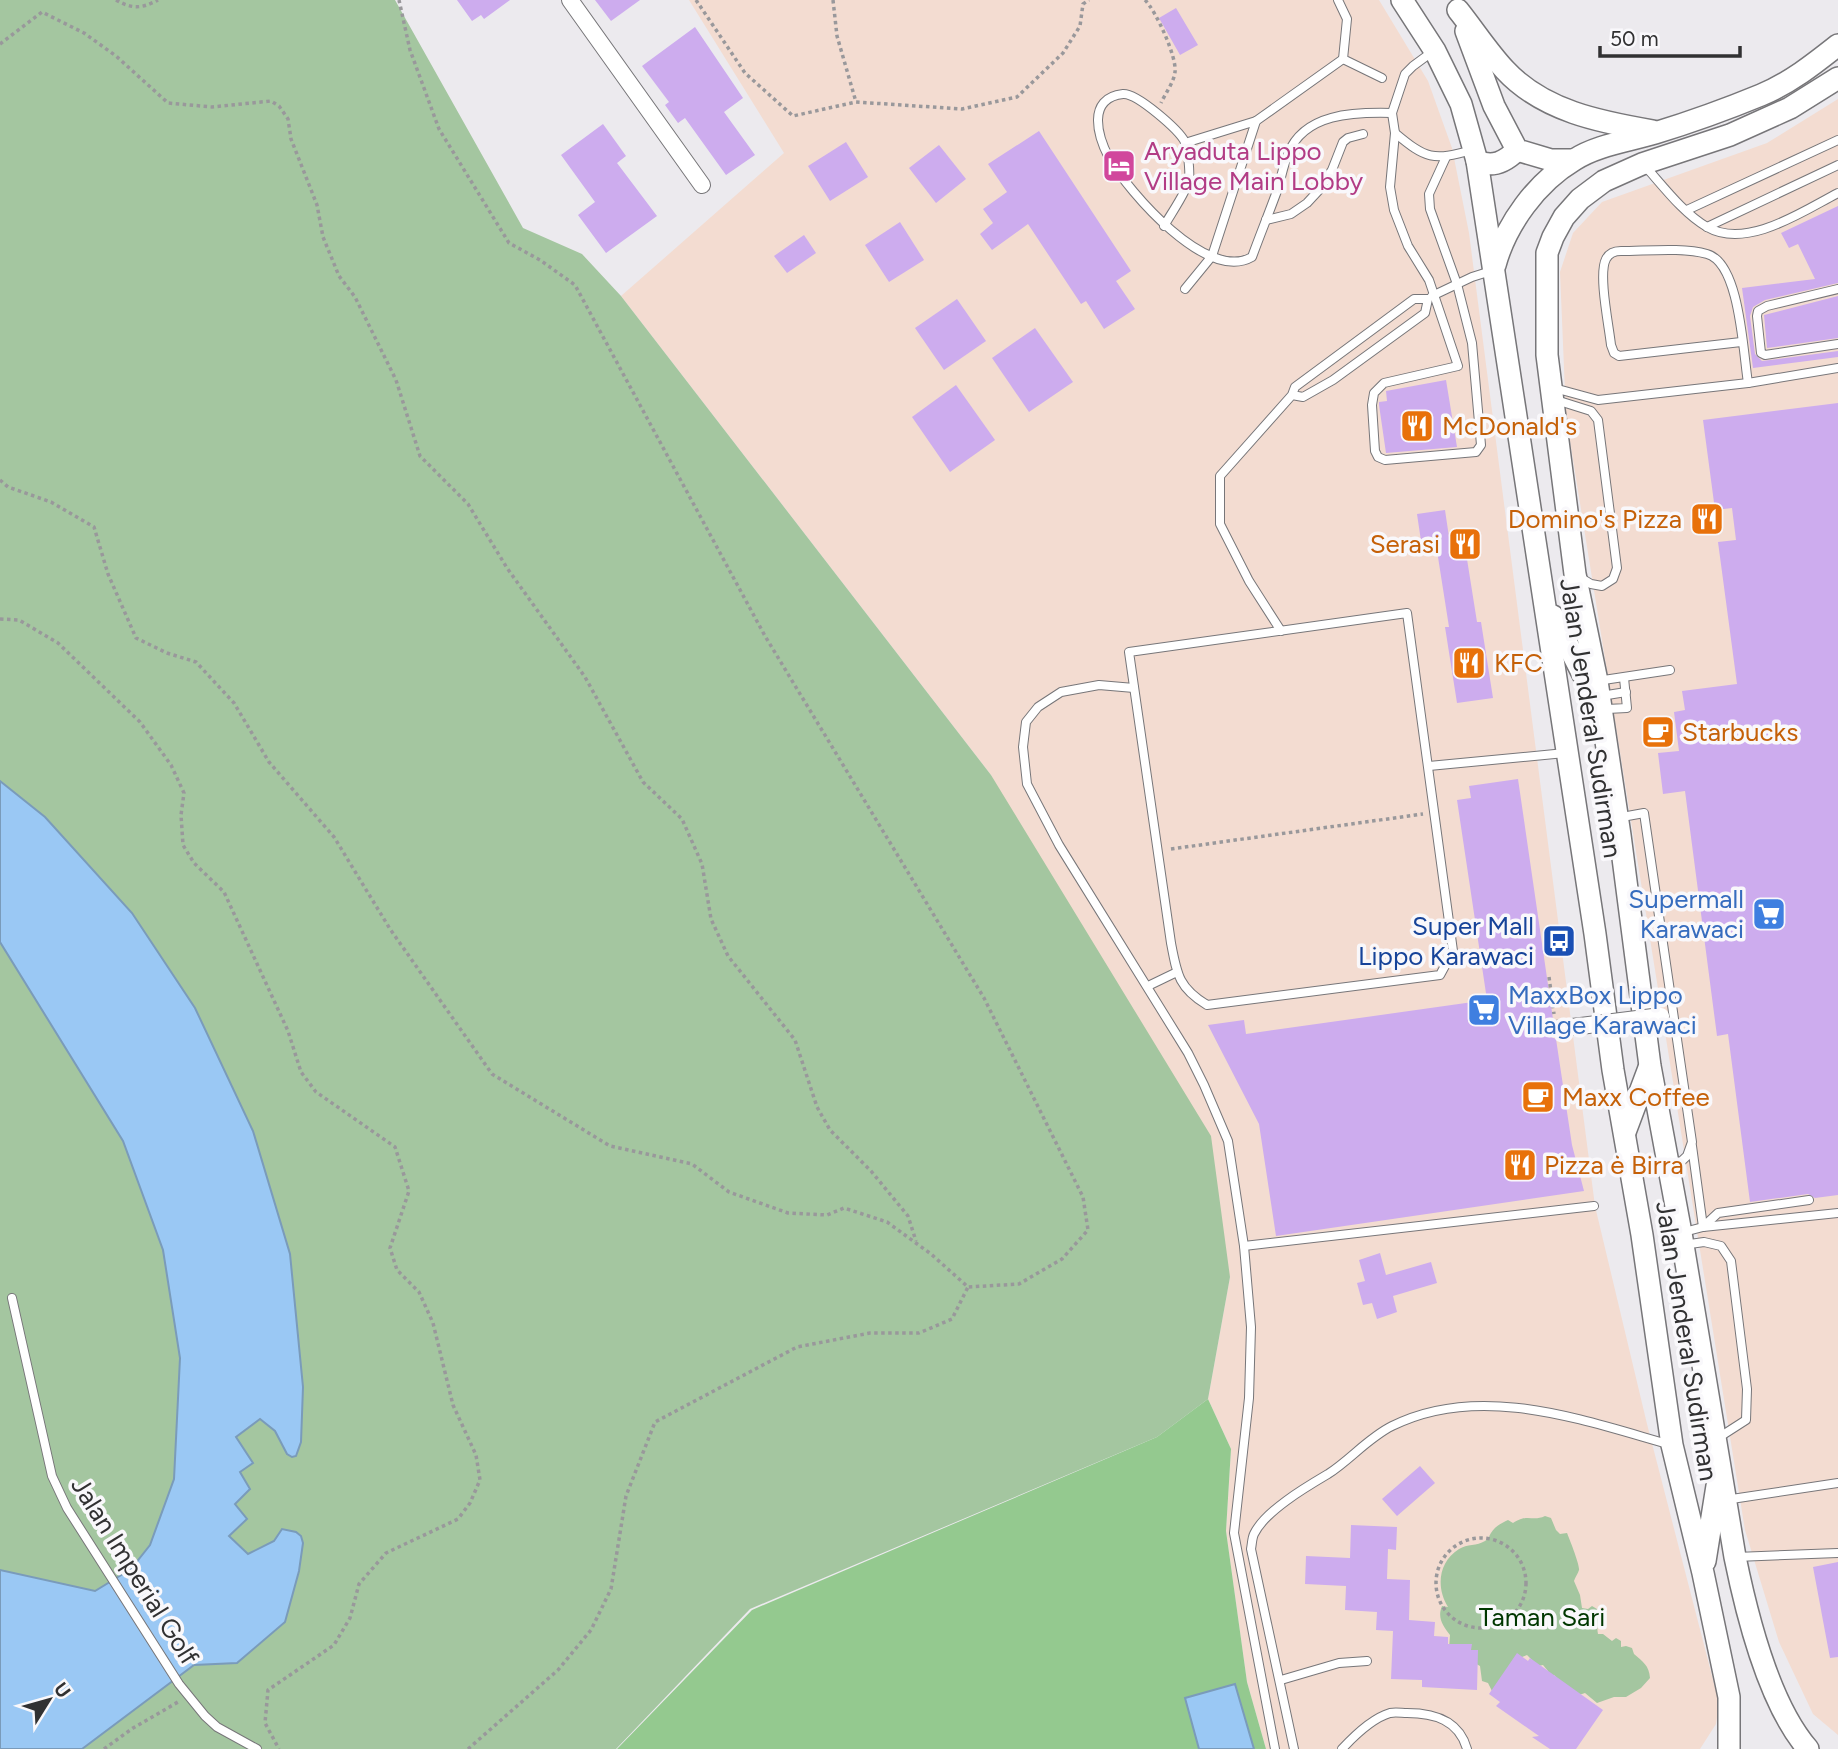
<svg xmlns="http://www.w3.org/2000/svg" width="1838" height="1749" font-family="Figtree,sans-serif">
<rect width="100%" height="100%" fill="#eceaee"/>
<!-- commercial -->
<g fill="#f3dcd1">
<path d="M689,0H1379L1428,81L1452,148L1469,233L1595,1206L1647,1424L1719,1703L1716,1724L1700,1749H1266L1247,1682L1226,1531L1231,1449L1208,1399L1230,1277L991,775L621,296L784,153Z"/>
<path d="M1838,99V1735L1813,1714L1779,1642L1745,1530L1566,416L1560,272L1573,233L1602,202L1767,143Z"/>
</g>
<!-- green -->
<g fill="#a4c6a0">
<path d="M0,0H395L523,228L582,254L621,296L991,775L1211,1136L1230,1277L1208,1399L1157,1437L750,1609L616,1749H0Z"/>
<path d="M1545,1516L1551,1518L1556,1530L1560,1534L1567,1533C1569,1538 1580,1565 1579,1570C1578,1574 1575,1577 1574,1581L1580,1595L1582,1608L1588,1609L1592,1606L1597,1609C1600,1619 1596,1625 1598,1634H1603L1612,1641L1616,1638L1621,1641V1647L1626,1646L1632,1648L1634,1654C1643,1662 1649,1665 1650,1678L1641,1688L1626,1697H1614L1597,1703L1585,1693L1579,1695L1561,1682L1554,1675L1548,1676V1671L1543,1665L1538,1666L1527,1655L1522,1657L1493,1693L1488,1683L1482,1681L1480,1666L1449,1649L1450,1635C1443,1626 1437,1618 1442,1606L1448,1607C1436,1588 1438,1562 1459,1549C1467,1544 1477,1546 1485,1541C1492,1537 1487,1539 1491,1533C1495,1526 1502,1523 1508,1520L1513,1523C1528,1513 1532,1522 1545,1516Z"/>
</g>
<!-- forest -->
<path fill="#94c98f" d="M1208,1399L1231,1449L1226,1531L1247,1682L1266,1749H617L752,1610L1157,1437Z"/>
<!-- water -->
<g fill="#9ac8f4" stroke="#7a9bba" stroke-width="2">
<path d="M0,781L45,817L132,913L195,1008L253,1131L290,1254L303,1387L301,1442L296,1456L292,1457L287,1454L275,1431L260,1419L236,1437L253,1463L240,1472L250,1489L235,1504L247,1519L229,1536L248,1554L274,1541L282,1529L296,1532L301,1536L303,1543L299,1571L285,1622L237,1663L194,1665L82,1749H0V1570L95,1591L131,1569L150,1545L174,1479L180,1358L163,1250L123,1141L0,942Z"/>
<path d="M1235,1684L1254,1749H1199L1185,1698Z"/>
</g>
<!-- building -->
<g fill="#cdacee">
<path d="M457,0H510L484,19L481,15L472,21Z"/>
<path d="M595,0H640L611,21Z"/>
<path d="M1176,8L1198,45L1180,55L1159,18Z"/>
<path d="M695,27L743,98L724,112L755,155L726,175L685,118L678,123L665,105L669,102L642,66Z"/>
<path d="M603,124L626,156L617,163L657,216L606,253L578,215L595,202L561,155Z"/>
<path d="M1039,131L1131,271L1116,281L1135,309L1104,329L1086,301L1081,304L1028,224L992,250L980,234L993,223L983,209L1007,192L988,164Z"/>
<path d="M846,142L868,177L830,201L808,166Z"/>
<path d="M939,145L966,179L936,203L909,168Z"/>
<path d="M1838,206V283L1765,300L1753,307L1750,316L1755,354L1762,361L1838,351V357L1753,368L1742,288L1815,279L1798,244L1789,248L1781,233Z"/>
<path d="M900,222L924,260L889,282L865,245Z"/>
<path d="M804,235L816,253L787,273L774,256Z"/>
<path d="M1838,296V338L1767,348L1764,315Z"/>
<path d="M957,299L986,341L944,370L915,328Z"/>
<path d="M1035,328L1073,382L1029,412L992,358Z"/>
<path d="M1446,380L1457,447L1386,453L1379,405V402L1387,401L1386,391Z"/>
<path d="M956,385L995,440L950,472L912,417Z"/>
<path d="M1838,403V1195L1815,1198L1808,1194L1750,1202L1728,1034L1717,1036L1685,791L1663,794L1658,753L1679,751L1674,712L1685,710L1682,691L1737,684L1718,542L1736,540L1732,508L1715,510L1703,420Z"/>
<path d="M1445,510L1449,537L1463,534L1477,622H1481L1493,698L1457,703L1445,627H1449L1435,538L1421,541L1417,514Z"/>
<path d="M1518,779L1553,1019L1547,1024L1546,1031L1548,1036L1556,1039L1572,1145L1584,1191L1276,1236L1259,1124L1208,1025L1244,1020L1246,1034L1487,1000L1457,800L1471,798L1469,786Z"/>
<path d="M1380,1253L1386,1275L1431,1262L1437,1283L1393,1296L1397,1312L1377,1319L1372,1303L1363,1305L1357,1283L1365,1281L1359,1260Z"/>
<path d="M1420,1466L1435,1483L1397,1516L1382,1499Z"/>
<path d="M1351,1525L1397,1527L1396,1550L1388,1549L1387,1579L1410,1580L1409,1620L1435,1622L1434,1636L1448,1637V1644H1472L1471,1650H1478L1477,1690L1422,1687V1680L1391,1679L1393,1631L1376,1630L1377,1612L1345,1610L1346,1586L1305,1584L1306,1556L1350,1558Z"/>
<path d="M1838,1562V1657L1830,1658L1813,1567Z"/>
<path d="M1517,1653L1528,1661L1530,1658L1603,1710L1576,1749H1550L1532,1737L1539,1736L1496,1706L1500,1702L1489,1694Z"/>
</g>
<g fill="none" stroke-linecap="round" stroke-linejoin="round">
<defs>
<g id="lane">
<path d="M1338,0L1347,19L1343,59L1382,78"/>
<path d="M1432,52L1413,66L1405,74L1392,113L1395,133C1426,159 1433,161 1472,150"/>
<path d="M1395,133L1390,187L1394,210L1408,246L1429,280L1458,366L1384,383L1374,393L1372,405L1375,451L1378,457L1385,460L1476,452L1481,445L1472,343L1457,284L1430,209L1429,194L1446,157"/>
<path d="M1185,143L1256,121"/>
<path d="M1645,166C1663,186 1683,213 1707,227C1747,250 1803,211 1838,193"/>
<path d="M1687,210L1838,140"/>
<path d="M1266,220L1291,214L1307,203L1320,189L1332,170L1343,142L1348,138L1363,134"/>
<path d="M1164,226C1170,215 1188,190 1189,179C1190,173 1188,148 1185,142C1179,130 1137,93 1123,94C1086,98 1098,137 1109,158C1129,192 1207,283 1252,257C1260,235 1269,213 1277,191C1281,179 1283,166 1288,154C1304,113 1354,112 1392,113"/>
<path d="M1707,227L1838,165"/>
<path d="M1185,289L1212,256L1256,121L1343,59"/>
<path d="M1838,289L1767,306L1758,311L1757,316L1761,353L1765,355L1838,344"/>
<path d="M1432,296L1472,277L1491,271"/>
<path d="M1741,342L1619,356L1614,353L1611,345C1609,326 1598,274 1606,259C1609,253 1615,251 1621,251C1646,251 1683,247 1707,254C1740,263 1743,352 1748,383"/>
<path d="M1554,388L1598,400L1748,383L1838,368"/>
<path d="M1556,400L1591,411L1598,420L1617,568L1613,579L1602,586L1591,584L1581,578"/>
<path d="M1407,613L1453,951L1440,975L1207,1005C1179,988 1177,975 1171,943L1129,652Z"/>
<path d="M1281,631L1249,581L1220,524V476L1292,395L1295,387L1414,299H1428L1425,313L1333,380L1303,397L1292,395"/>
<path d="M1597,681L1670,670"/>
<path d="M1134,688L1099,685L1061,692L1038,707L1026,722L1023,747L1027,784L1059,845L1188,1053L1204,1085L1228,1141L1244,1246L1251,1327L1249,1398L1234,1533L1275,1749"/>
<path d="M1601,696L1626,692"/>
<path d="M1608,716L1607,709L1627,708L1624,678"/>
<path d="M1429,766L1565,753"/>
<path d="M1621,812L1622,817L1644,813L1692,1142L1687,1156L1671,1171"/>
<path d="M1148,986L1177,972"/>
<path d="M1692,1146L1703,1227L1838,1213"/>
<path d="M1684,1232L1703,1227L1718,1213L1809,1200"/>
<path d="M1683,1245L1704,1242L1721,1246L1731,1261L1747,1389L1746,1420L1718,1438"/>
<path d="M1244,1246L1594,1206"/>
<path d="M12,1298L52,1476L67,1508L179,1684L205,1716L217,1727L257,1749"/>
<path d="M1725,1500L1838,1483"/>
<path d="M1736,1557L1838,1553"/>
<path d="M1281,1680L1339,1663L1367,1661"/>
<path d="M1294,1749L1251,1549C1252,1544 1252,1538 1254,1534C1265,1511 1306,1487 1328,1474C1350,1460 1368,1438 1392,1426C1480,1382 1582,1420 1671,1445"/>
<path d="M1342,1749C1354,1736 1373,1718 1390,1713C1395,1712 1402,1713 1407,1713C1434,1713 1459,1720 1467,1749"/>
</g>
<path id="street" d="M570,0L702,185"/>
<g id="secondary">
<path d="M1402,0L1435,51L1461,104L1477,161L1595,934L1613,1070L1642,1235L1672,1445L1703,1573L1729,1697V1749"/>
<path d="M1458,10C1474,30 1488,52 1505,70C1543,111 1600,122 1653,131"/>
<path d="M1466,31L1494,106L1517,150L1551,160H1573"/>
<path d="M1477,161C1493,168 1505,162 1517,150"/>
<path d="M1495,265C1506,224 1537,182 1574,160C1597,145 1629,141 1655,133C1691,122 1727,109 1761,95C1790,83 1814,64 1838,45"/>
<path d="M1553,616L1591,690"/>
<path d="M1625,1132L1649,1068"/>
<path d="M1705,1561L1717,1486"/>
<path d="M1808,1749C1769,1704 1747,1616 1735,1557L1681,1233L1650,1066L1620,835L1597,681L1575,574L1547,355V253L1553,237L1564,217L1580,199L1604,181L1642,164L1730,135L1790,108L1838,78"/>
</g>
</defs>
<!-- lane casing -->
<use href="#lane" stroke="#777679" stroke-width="10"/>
<!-- street casing -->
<use href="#street" stroke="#777679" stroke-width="18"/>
<!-- secondary casing -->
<use href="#secondary" stroke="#777679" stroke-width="24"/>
<!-- path -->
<g stroke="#99989b" stroke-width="3.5" stroke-dasharray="3.5 3.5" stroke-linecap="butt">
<path d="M116,0C132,9 141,9 158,0"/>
<path d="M696,0L745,73L793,116L856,102L962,109L1017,97L1063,53L1080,26L1083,4L1089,0"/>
<path d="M833,0L837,36L856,102"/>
<path d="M1145,0C1156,11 1177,57 1175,72C1174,82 1165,94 1161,103"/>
<path d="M0,44L42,12L84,33L116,56L168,103L212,107L271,101L279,106L288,119L291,139L317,205L323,237L339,276L355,297L396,380L420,456L468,504L507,568L585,677L643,782L682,819L702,864L711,919L728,956L795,1040L817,1107L830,1130L871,1171L908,1216L916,1241"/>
<path d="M0,480L8,487L51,502L94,527L108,574L136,638L167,653L196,662L234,703L269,762L334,837L390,929L492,1074L610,1146L692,1164L729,1192L788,1213L827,1215L844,1208L887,1222L931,1254L968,1287L1019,1284L1062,1259L1088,1230L1083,1197L984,998L765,636L575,285L540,260L509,243L439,129L410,50L399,0"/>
<path d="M0,619L19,620L58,643L140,722L171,765L184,793L181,815L183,845L194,863L224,892L288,1031L301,1072L316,1092L395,1147L409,1191L390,1248L397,1270L419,1292L433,1323L453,1405L476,1455L480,1480L470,1503L458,1519L386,1553L359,1584L350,1618L334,1645L268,1690L265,1723L279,1749"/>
<path d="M1171,849L1423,814"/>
<path d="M1549,977L1554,1014"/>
<circle cx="1481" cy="1583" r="45"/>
<path d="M104,1749L133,1728L178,1702"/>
<path d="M468,1749L558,1670L591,1630L611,1589L626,1496L655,1422L797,1347L870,1333H919L952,1319L968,1287"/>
</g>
<!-- lane -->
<use href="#lane" stroke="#fff" stroke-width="8"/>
<!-- street -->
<use href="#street" stroke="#fff" stroke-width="16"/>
<!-- secondary -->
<use href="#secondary" stroke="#fff" stroke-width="21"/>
<defs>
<path id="street-bridge" d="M1556,1029L1661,1016"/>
</defs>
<!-- street-bridge casing -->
<use href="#street-bridge" stroke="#777679" stroke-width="18" stroke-linecap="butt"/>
<!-- street-bridge -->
<use href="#street-bridge" stroke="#fff" stroke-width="16"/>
</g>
<!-- icons -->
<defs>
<symbol id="hotel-square" viewBox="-11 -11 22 22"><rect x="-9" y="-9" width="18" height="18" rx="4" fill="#d1479c" stroke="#f9f8fb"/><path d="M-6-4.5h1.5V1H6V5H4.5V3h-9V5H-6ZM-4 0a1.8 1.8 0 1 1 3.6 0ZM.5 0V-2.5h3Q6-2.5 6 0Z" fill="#fff"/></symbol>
<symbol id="restaurant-square" viewBox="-11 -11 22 22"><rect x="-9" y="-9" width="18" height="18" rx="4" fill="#e8710a" stroke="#f9f8fb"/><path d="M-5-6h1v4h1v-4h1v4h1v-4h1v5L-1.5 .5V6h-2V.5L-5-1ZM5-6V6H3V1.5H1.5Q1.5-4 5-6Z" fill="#fff"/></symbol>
<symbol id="cafe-square" viewBox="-11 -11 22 22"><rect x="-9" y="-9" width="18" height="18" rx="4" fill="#e8710a" stroke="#f9f8fb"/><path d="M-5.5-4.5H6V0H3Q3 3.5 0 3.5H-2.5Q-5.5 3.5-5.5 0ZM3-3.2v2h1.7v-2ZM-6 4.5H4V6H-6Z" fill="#fff"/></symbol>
<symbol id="supermarket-square" viewBox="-11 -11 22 22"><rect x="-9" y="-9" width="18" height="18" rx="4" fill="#3f7fe0" stroke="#f9f8fb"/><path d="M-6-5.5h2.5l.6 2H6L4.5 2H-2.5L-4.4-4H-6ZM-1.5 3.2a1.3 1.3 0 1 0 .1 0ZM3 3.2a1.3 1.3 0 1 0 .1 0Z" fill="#fff"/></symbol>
<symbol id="bus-square" viewBox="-11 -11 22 22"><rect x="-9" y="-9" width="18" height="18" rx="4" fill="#1a4fb4" stroke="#f9f8fb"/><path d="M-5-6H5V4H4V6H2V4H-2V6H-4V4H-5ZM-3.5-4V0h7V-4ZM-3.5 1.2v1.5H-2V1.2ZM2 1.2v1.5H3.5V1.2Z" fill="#fff"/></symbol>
</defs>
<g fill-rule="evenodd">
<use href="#hotel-square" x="1100" y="147" width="38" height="38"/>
<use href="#restaurant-square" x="1398" y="407" width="38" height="38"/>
<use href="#restaurant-square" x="1688" y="500" width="38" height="38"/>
<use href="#restaurant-square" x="1446" y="525" width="38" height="38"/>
<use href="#restaurant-square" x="1450" y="644" width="38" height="38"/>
<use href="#cafe-square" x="1639" y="713" width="38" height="38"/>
<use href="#supermarket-square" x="1750" y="895" width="38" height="38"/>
<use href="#bus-square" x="1540" y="922" width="38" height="38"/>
<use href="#supermarket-square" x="1465" y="991" width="38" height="38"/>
<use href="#cafe-square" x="1519" y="1078" width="38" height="38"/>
<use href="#restaurant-square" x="1501" y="1146" width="38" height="38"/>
</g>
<g text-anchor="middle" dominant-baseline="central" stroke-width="7" stroke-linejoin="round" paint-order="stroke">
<!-- hotel labels -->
<g font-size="26" fill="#b23c85" stroke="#f9f8fb" text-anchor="start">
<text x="1144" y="151">Aryaduta Lippo<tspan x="1144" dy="30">Village Main Lobby</tspan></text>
</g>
<!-- food labels -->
<g font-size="26" fill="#c56008" stroke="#f9f8fb" text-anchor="start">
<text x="1442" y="426">McDonald's</text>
<text x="1682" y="519" text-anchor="end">Domino's Pizza</text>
<text x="1440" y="544" text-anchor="end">Serasi</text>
<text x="1494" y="663">KFC</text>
<text x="1682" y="732">Starbucks</text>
<text x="1562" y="1097">Maxx Coffee</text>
<text x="1544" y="1165">Pizza ė Birra</text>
</g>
<!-- street labels -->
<g font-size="26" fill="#313132" stroke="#f9f8fb">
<text transform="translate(1591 718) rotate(81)">Jalan Jenderal Sudirman</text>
<text transform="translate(1687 1341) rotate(81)">Jalan Jenderal Sudirman</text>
<text transform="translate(135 1571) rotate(58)">Jalan Imperial Golf</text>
</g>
<!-- shop labels -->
<g font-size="26" fill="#366cbe" stroke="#f9f8fb" text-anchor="end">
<text x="1744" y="899">Supermall<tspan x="1744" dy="30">Karawaci</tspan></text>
<text x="1508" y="995" text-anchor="start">MaxxBox Lippo<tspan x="1508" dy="30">Village Karawaci</tspan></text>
</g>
<!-- transit labels -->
<g font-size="26" fill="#164399" stroke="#f9f8fb" text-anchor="end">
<text x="1534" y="926">Super Mall<tspan x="1534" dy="30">Lippo Karawaci</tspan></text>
</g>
<!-- park labels -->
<g font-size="26" fill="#003700" stroke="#f9f8fb">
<text x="1542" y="1617">Taman Sari</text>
</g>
</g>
<!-- north arrow -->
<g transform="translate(49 1700) rotate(53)" stroke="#f9f8fb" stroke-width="5" paint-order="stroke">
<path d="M0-5L12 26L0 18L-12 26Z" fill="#313132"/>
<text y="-10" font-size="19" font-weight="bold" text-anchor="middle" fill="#313132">U</text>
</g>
<!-- scale -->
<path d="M1600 46v10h140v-10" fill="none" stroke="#313132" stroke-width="3.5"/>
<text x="1610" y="46" font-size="21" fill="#313132" stroke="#f9f8fb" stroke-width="5" paint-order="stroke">50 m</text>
</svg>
